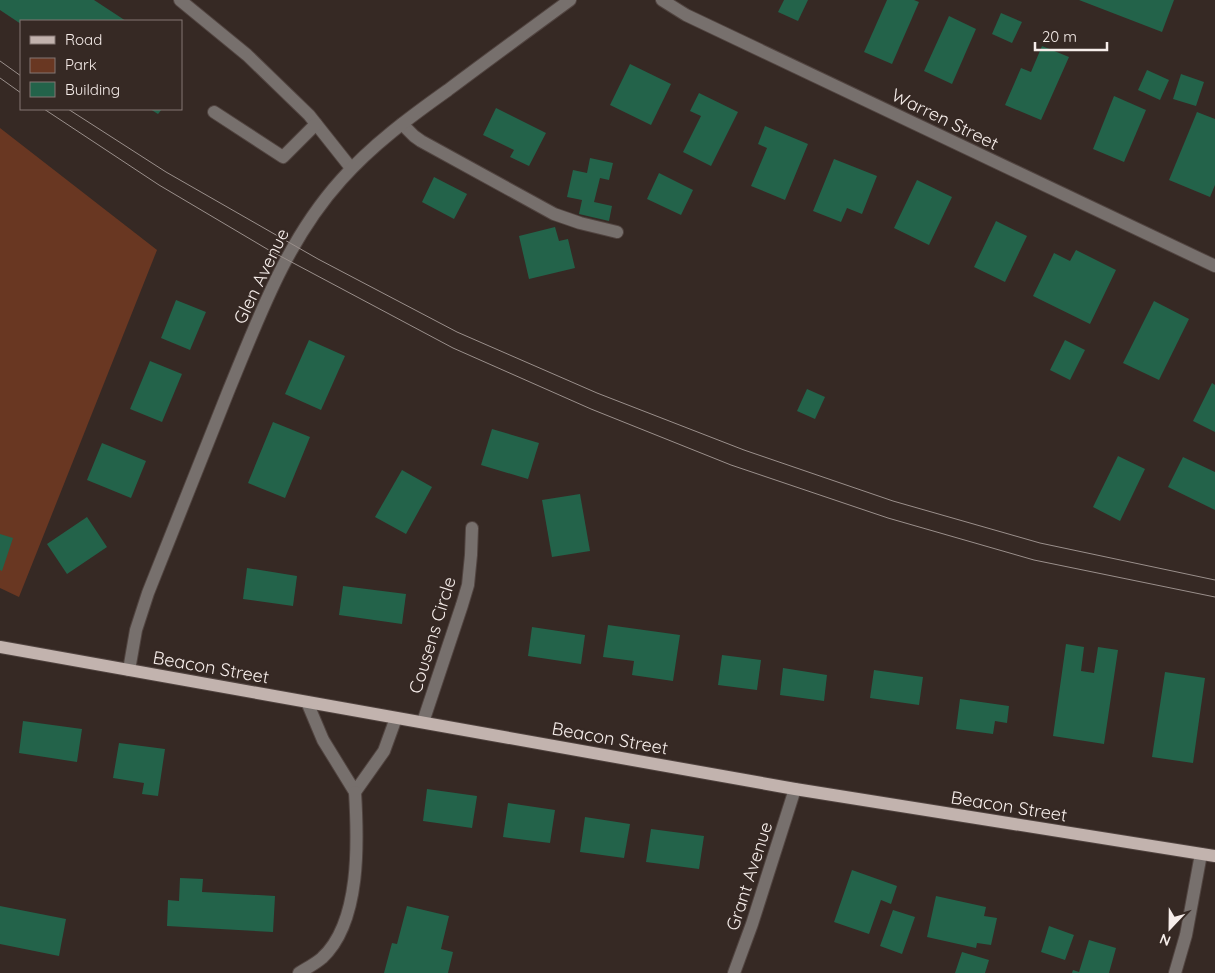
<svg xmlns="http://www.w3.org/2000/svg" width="1215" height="973" font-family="Quicksand,sans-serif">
<rect width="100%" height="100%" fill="#362924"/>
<!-- green -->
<path fill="#693722" d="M0,128L157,250L19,597L0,588Z"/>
<!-- building -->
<g fill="#23634a">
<path d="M0,0H94L126,21H21V24L0,10Z"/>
<path d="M784,0H808L798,21L778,12Z"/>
<path d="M887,0H914L919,2L892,64L864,52Z"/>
<path d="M1079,0H1174L1162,32Z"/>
<path d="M1001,13L1022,22L1012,43L992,34Z"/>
<path d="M949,16L976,29L952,84L924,71Z"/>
<path d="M1042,46L1069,57L1041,120L1005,105L1021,68L1031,72Z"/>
<path d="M630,64L671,84L651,125L610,105Z"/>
<path d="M1147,70L1169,80L1160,100L1138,90Z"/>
<path d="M1181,74L1204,82L1196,106L1173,99Z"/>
<path d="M699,93L738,112L711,166L683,152L701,116L690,111Z"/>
<path d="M1114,96L1146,110L1124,162L1093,149Z"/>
<path d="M496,108L546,133L529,166L510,157L514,150L483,135Z"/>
<path d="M150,109H162L158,114Z"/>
<path d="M1197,112L1215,119V185L1210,197L1169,180Z"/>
<path d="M765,126L808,144L785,200L751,186L767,148L758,144Z"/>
<path d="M590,158L613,163L609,180L600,178L594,202L612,206L609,221L579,214L582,200L567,197L573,170L587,173Z"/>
<path d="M834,159L877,176L862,214L847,208L841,222L813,211Z"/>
<path d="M659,173L693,190L681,215L647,199Z"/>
<path d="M434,177L467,194L454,219L422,202Z"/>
<path d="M917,180L952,197L929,245L894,228Z"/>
<path d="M996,221L1027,236L1005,282L974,267Z"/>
<path d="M555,227L559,241L568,239L575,268L529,279L519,236Z"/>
<path d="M1076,250L1116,270L1090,324L1033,296L1054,253L1070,261Z"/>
<path d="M176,300L206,312L190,350L161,338Z"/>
<path d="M1154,301L1189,319L1159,380L1123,363Z"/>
<path d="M309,340L345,356L321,410L285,394Z"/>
<path d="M1065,340L1085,350L1070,380L1050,370Z"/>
<path d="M150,361L182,374L162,422L130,409Z"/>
<path d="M1212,383L1215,385V432L1193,421Z"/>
<path d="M807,389L825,397L815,419L797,411Z"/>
<path d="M273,422L310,437L285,498L248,483Z"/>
<path d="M492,429L539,443L528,479L481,465Z"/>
<path d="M102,443L146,461L131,498L87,480Z"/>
<path d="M1118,456L1145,469L1120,521L1093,507Z"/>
<path d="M1183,457L1215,472V510L1168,487Z"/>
<path d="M402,470L432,487L406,534L375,517Z"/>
<path d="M580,494L590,551L552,557L542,500Z"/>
<path d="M87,517L107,547L67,574L47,544Z"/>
<path d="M0,534L13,538L2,571L0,570Z"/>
<path d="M247,568L297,576L293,606L243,599Z"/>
<path d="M343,586L406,594L402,624L339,615Z"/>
<path d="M608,625L680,635L673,681L632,675L634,661L603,657Z"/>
<path d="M532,627L585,635L581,664L528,656Z"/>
<path d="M1066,644L1084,647L1081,671L1094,673L1098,647L1118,650L1104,744L1053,736Z"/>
<path d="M722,655L761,660L757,690L718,685Z"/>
<path d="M783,668L827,675L824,701L780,695Z"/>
<path d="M874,670L923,677L919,705L870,698Z"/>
<path d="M1165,672L1205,678L1193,763L1152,757Z"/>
<path d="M960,699L1009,706L1007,723L995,721L993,734L956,729Z"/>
<path d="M23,721L82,729L77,762L19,753Z"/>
<path d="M119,743L165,749L158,796L142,794L144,783L113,778Z"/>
<path d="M427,789L477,796L472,828L423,821Z"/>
<path d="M508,803L555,810L550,843L503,837Z"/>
<path d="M585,817L630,824L624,858L580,852Z"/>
<path d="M651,829L704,836L699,869L646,862Z"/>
<path d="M852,870L897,886L891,904L881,900L869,934L834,922Z"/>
<path d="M180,878L203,879L202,892L275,896L273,932L167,926L168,900L179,901Z"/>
<path d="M936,896L986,907L984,916L997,918L991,945L977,943L976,948L927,937Z"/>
<path d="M0,906L66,919L59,956L0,944Z"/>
<path d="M407,906L449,916L441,949L453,952L448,973H384L392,943L397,944Z"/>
<path d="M893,910L915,917L902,954L880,946Z"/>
<path d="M1049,926L1074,935L1065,960L1041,952Z"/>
<path d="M1089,940L1116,948L1109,973H1072L1073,970L1079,972Z"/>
<path d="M962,952L989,960L985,973H955Z"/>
</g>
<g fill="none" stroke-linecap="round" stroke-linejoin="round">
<defs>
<g id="minor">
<path d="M180,0L247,55L309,115L351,168"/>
<path d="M662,0L686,15L1215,266"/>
<path d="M214,112L283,157L316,124"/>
<path d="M402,124L414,136L421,141L554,214L580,223L617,232"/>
<path d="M129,670L136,630L148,593C175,526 201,459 228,392C259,317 286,241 341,180C372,145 410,117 448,90C488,60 529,30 570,0"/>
<path d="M307,702L323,740L355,792L384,751L396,718"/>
<path d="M423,722L462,605L468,585L471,555L472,528"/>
<path d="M299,973C307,968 315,964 322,958C361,922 358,841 355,792"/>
<path d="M734,973L752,924L795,789"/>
<path d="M1175,973L1186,935L1201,854"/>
</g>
<path id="major" d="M0,647L795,789L1215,856"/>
</defs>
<!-- minor casing -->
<use href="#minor" stroke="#514440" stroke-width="14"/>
<!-- major casing -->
<use href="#major" stroke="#514440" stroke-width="14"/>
<!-- minor -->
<use href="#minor" stroke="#77706d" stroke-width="12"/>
<!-- major -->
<use href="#major" stroke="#c2b3ae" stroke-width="12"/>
<!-- tram -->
<g stroke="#9a8f8b" stroke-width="1">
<path d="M0,61L21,76"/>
<path d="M0,78L21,93"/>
<path d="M44,109L159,185L267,249L453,348L591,409L731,465L888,518L1034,560L1215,597"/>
<path d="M68,109L166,172L318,259L457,332L597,393L744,450L893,501L1040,543L1215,580"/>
</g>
</g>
<g text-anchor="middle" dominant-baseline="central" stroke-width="4" stroke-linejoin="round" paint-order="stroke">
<!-- street labels -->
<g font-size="18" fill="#f6edea" stroke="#362924">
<text transform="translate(945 119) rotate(26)">Warren Street</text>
<text transform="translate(261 276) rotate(-64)">Glen Avenue</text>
<text transform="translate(432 635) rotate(-73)">Cousens Circle</text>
<text transform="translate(211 667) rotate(10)">Beacon Street</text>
<text transform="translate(610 738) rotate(10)">Beacon Street</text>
<text transform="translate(1009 806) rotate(9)">Beacon Street</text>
<text transform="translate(749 876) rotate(-72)">Grant Avenue</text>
</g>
</g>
<!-- legend -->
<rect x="20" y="20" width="162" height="90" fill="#362924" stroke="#837773"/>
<rect x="30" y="36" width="25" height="8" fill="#c2b3ae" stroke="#837773"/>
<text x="65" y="45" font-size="15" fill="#f6edea">Road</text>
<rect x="30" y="58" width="25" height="15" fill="#693722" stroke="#837773"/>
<text x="65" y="70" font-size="15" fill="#f6edea">Park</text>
<rect x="30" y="82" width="25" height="15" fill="#23634a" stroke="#837773"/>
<text x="65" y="95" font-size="15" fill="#f6edea">Building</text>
<!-- north arrow -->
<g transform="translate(1170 928) rotate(202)" stroke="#362924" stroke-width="4" paint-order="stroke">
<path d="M0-4L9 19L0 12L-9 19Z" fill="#f6edea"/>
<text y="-8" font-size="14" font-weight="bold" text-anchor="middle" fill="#f6edea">N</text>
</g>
<!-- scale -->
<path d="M1035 42v8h72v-8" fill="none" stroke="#f6edea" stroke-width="2.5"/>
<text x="1042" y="42" font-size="15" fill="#f6edea" stroke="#362924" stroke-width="4" paint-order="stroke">20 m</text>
</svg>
